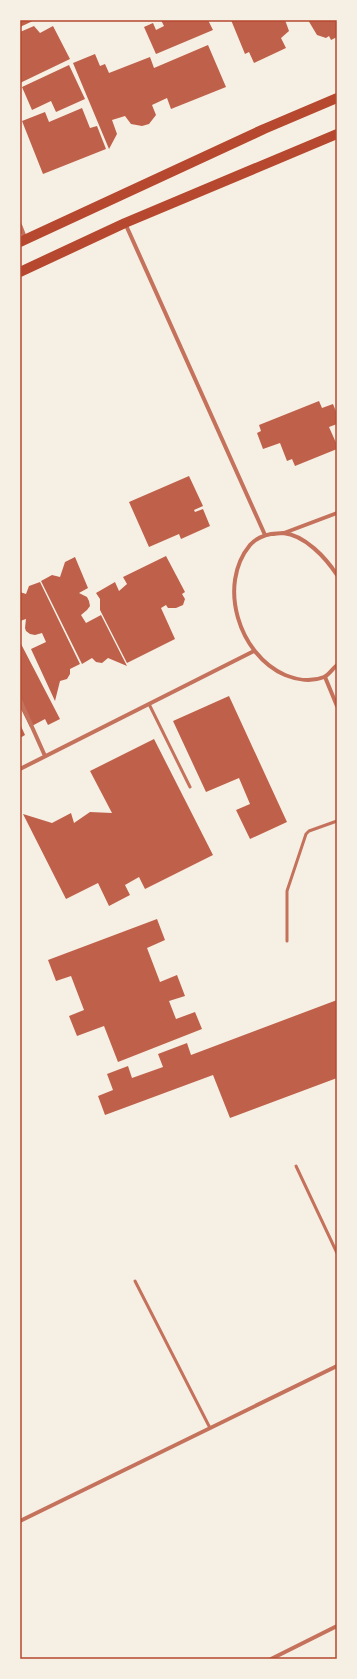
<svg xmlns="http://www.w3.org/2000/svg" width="357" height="1679" font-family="'Archivo Narrow',sans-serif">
<rect width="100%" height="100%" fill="#f6efe4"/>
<!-- building -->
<g fill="#bf614a">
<path d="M20,20H35L20,27Z"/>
<path d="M161,20H208L213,30L156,54L144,27L153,23L156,30L164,26Z"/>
<path d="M231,20H285L289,31L281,38L286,48L254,63L249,52L245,54Z"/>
<path d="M308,20H337V37L331,40L329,36L326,38L317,35Z"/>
<path d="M34,26L40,33L53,26L70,59L20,83V32Z"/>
<path d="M208,45L226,87L171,109L167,98L152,105L156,115L149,124L142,126L131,124L125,116L112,120L117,134L109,149L73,63L95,54L100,66L105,64L109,73L150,57L154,68Z"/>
<path d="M69,65L85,99L56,112L51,101L32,110L22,87Z"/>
<path d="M82,108L90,128L97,126L106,149L43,174L22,121L45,112L49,122Z"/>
<path d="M319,401L322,408L333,404L337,414V424L329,427L337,445V449L295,466L292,459L287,461L280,443L263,449L257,433L261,431L259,425Z"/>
<path d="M189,476L203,506L194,510L195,512L203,509L210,526L181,539L179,534L149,547L129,502Z"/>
<path d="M166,556L185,592L182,594L185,599L183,605L176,608H168L166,605L161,608L175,639L127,663L100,610V599L96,593L115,582L119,591L127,584L123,577Z"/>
<path d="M75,557L88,588L79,593L87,597L89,601L90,606L87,610L81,615L86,623L101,615L127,666L108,658L102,663L96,662L92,658L82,664L41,581L52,575L60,577L65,562Z"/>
<path d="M40,582L80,664L70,669V674L67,679L60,681L55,701L31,649L46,642L42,633L35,635L30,634L26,631L25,628L26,619L20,621V592L26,594L29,586Z"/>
<path d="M20,642L60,719L48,725L45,719L30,727L20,707Z"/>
<path d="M229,696L287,822L250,839L236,810L250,804L239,778L206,792L173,721Z"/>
<path d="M20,724L25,735L20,738Z"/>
<path d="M154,739L213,855L145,889L139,877L125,885L130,895L109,906L98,883L66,899L23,814L52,823L71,813L74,823L90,812L112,813L90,771Z"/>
<path d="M157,919L165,940L147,948L160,982L177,975L185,996L169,1001L176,1019L195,1012L202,1029L118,1062L104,1026L77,1036L69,1016L84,1010L71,976L56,981L48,960Z"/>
<path d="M337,1000V1078L230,1118L213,1075L105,1115L98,1096L113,1090L107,1074L128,1066L132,1078L163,1067L158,1054L187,1043L191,1055Z"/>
</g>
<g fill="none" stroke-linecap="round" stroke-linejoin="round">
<!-- service -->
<g stroke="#c5725c" stroke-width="3">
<path d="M149,704L190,787"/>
<path d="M287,941V891L306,834L309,831L337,821"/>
<path d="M296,1166L337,1253"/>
<path d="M135,1281L210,1428"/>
</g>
<!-- minor -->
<g stroke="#c5725c" stroke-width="4">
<path d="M125,223L265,535"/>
<path d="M20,225L26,240"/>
<path d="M284,533L337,513"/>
<path d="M337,575C326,558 305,535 283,533C279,533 275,534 271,534C264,535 255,539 250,545C217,585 239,655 285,675C297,680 312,682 324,677C329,675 333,668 337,665"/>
<path d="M325,677L337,706"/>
<path d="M20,700L45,756"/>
<path d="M20,769L254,651"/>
<path d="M20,1521L337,1366"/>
<path d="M271,1659L337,1626"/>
</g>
<!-- primary -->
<g stroke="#b5482f" stroke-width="10">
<path d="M20,242L264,129L337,98"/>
<path d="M20,272L125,223L337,134"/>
</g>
</g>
<!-- border -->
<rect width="357" height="1679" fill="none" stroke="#f6efe4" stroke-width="42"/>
<rect x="21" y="21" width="315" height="1637" fill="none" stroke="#b5482f" stroke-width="1.5"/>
</svg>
